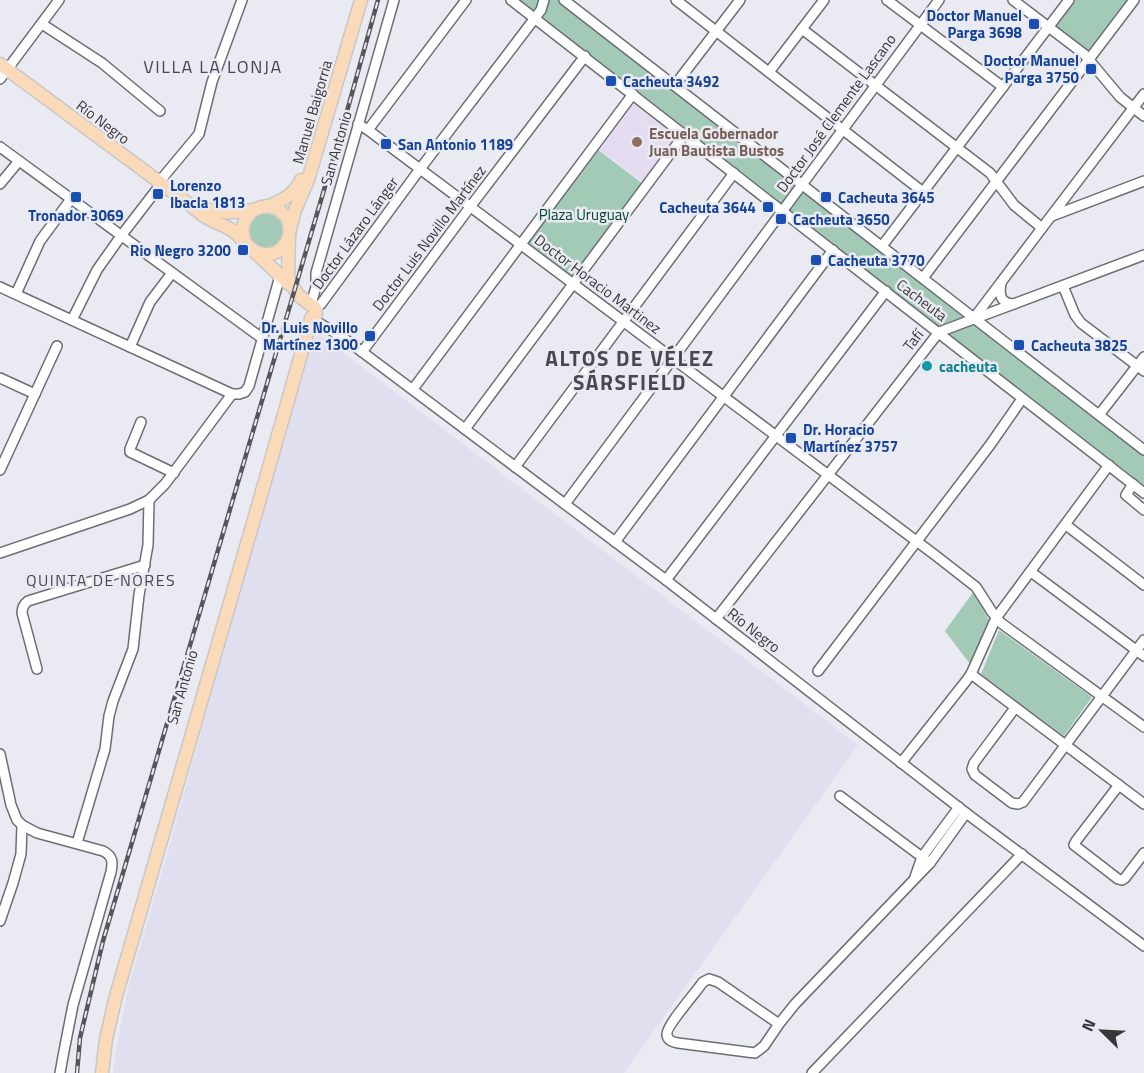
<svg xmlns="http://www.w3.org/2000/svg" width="1144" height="1073" font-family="'Titillium Web',sans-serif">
<rect width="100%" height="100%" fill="#eaeaf3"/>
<!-- built -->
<path fill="#e0dfef" d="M320,335L858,745L624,1073H113L117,1044L129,985L169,847L310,340Z"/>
<!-- education -->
<path fill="#e6dcf1" d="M631,102L677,137L643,182L597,148Z"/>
<!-- green -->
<g fill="#a2cab6">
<path d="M511,0H564L1144,450V493Z"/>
<path d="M1072,0H1130L1090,55L1052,27Z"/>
<path d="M597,149L643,184L572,279L526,244Z"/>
<circle cx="266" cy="231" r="17"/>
<path d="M974,591L989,620L970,664L945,631Z"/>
<path d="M999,630L1092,697L1064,736L981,674Z"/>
</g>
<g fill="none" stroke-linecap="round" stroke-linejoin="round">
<defs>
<g id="minor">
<path d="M511,0L1144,493"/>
<path d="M564,0L1144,450"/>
<path d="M676,0L923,192"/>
<path d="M887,0L1003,87"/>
<path d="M1013,0L1084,54L1120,97L1144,116"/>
<path d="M42,24L102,63L160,111"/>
<path d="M802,29L990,173L1014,205L1042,228"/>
<path d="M769,72L824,0"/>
<path d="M0,79L59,0"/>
<path d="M675,85L740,0"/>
<path d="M358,124L368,130L935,555L976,587L992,612L1001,623L1144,727"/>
<path d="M368,130L466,0"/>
<path d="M0,147L263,339"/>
<path d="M159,182L199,134L212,82L242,0"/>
<path d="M0,184L19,161"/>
<path d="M1052,216L1144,181"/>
<path d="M882,246L1069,0"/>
<path d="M923,278L1134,0"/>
<path d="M1001,283C999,295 1000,303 1014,304"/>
<path d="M1063,286L1075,315L1081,323L1144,371"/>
<path d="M0,287L232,394H239L245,392L249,386L280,276"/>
<path d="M16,294L40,241L71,199"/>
<path d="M311,304L316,287V273L394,0"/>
<path d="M315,308L321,304L420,169L535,18L541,10L544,0"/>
<path d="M311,318L345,339L666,580L966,813L1144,946"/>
<path d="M974,318L1042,228L1144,94"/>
<path d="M72,320L97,270L121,236L161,184"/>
<path d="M130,347L150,302L172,273"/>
<path d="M362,352L470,207L585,56"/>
<path d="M0,378L35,394"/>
<path d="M413,389L633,94"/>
<path d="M1099,415L1144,357"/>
<path d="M141,422L130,449V452L174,473"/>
<path d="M465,429L684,135"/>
<path d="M515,467L734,173"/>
<path d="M0,470L57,346"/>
<path d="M1133,484L1126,495L1144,510"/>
<path d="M565,504L939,0"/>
<path d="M1066,525L1144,585"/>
<path d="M615,542L833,250"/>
<path d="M0,553L130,509L149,500L165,484L232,394"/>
<path d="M1031,572L1144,656"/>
<path d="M666,580L886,291"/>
<path d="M716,619L939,332L1144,255"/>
<path d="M37,669L22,613C22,608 24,604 28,601L145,565"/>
<path d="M818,671L990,445L1022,399"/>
<path d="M971,674L1144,804"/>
<path d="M1015,708L974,763L972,769L975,775L1012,803L1018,804L1023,802L1144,640"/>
<path d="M0,754L11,805L17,820L22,825L37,833L103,851C113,856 113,862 111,872L73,1005L64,1051L60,1073"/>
<path d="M901,763L966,681L971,674L996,618L1109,465"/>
<path d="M1119,785L1076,841L1074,845L1118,879L1122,880L1125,878L1144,853"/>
<path d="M840,796L930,863"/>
<path d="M77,843L105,749L109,716L113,701L133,649L139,595L148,545L149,500"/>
<path d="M915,877L922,857L959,807"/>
<path d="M0,921L13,883L21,854L22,825"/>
<path d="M779,1024L764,1046L755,1053L678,1043C673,1042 668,1041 667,1035C665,1027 697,991 703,982L709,979L718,982L779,1024L795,1004L930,863L966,813"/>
<path d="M812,1073L1022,854"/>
</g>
<g id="major">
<path d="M0,64L189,204C195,209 201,214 207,218C215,223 225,225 233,231C245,240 252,257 270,254C276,253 282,249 285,244C291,236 291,225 286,217C269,192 231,215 246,244"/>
<path d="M197,206C218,214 232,213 254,210"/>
<path d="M266,207C282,201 294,195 301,180"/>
<path d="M290,229L295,210L308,180L361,0"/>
<path d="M256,253L289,284"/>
<path d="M102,1073L106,1039L116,996L255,516L310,323L311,318L316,314L315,308L298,295L288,278L289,237"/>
</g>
</defs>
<!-- minor casing -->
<use href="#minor" stroke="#6d6d75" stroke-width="12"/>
<!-- major casing -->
<use href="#major" stroke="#c7c7c8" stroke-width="15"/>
<!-- minor -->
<use href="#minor" stroke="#fff" stroke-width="9"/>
<!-- major -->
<use href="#major" stroke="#fbdab9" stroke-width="12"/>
<defs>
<path id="rail" d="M77,1073L80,1038L103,941L344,122L378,0"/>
</defs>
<!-- rail casing -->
<use href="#rail" stroke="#56565a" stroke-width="4.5"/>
<!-- rail -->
<use href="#rail" stroke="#eaeaf3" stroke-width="2" stroke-dasharray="7" stroke-linecap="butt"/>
</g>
<!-- markers -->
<g fill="#1a4fb4" stroke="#eaeaf3" stroke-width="2">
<rect x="1028" y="18" width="12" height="12" rx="3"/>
<rect x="1085" y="63" width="12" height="12" rx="3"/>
<rect x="605" y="75" width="12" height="12" rx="3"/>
<rect x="380" y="138" width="12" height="12" rx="3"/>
<rect x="152" y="188" width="12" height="12" rx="3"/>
<rect x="70" y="191" width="12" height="12" rx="3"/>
<rect x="820" y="191" width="12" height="12" rx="3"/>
<rect x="762" y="201" width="12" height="12" rx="3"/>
<rect x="775" y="213" width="12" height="12" rx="3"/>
<rect x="237" y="244" width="12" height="12" rx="3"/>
<rect x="810" y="254" width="12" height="12" rx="3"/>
<rect x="364" y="330" width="12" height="12" rx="3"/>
<rect x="1013" y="339" width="12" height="12" rx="3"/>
<rect x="785" y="432" width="12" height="12" rx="3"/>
</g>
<circle fill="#8d6e63" stroke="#eaeaf3" stroke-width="2" cx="637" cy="142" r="6"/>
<circle fill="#0f9aa8" stroke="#eaeaf3" stroke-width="2" cx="927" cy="366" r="6"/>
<g text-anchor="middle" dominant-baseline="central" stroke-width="5" stroke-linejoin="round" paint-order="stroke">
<!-- transit labels -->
<g font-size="15" font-weight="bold" fill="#164399" stroke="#eaeaf3" text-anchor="start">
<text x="1022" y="15" text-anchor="end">Doctor Manuel<tspan x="1022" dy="17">Parga 3698</tspan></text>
<text x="1079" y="60" text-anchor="end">Doctor Manuel<tspan x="1079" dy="17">Parga 3750</tspan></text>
<text x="623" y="81">Cacheuta 3492</text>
<text x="398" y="144">San Antonio 1189</text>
<text x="170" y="185">Lorenzo<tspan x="170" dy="17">Ibacla 1813</tspan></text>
<text x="838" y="197">Cacheuta 3645</text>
<text x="756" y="207" text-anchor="end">Cacheuta 3644</text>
<text x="76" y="215" text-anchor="middle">Tronador 3069</text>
<text x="793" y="219">Cacheuta 3650</text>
<text x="231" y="250" text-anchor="end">Rio Negro 3200</text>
<text x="828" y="260">Cacheuta 3770</text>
<text x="358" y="327" text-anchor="end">Dr. Luis Novillo<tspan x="358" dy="17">Martínez 1300</tspan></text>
<text x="1031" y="345">Cacheuta 3825</text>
<text x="803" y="429">Dr. Horacio<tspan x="803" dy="17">Martínez 3757</tspan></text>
</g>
<!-- street labels -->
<g font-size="15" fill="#37373a" stroke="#eaeaf3">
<text transform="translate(312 112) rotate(-74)">Manuel Baigorria</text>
<text transform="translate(836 113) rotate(-54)">Doctor José Clemente Lascano</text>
<text transform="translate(103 122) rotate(37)">Río Negro</text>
<text transform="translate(336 148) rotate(-74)">San Antonio</text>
<text transform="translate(355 233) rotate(-54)">Doctor Lázaro Lánger</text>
<text transform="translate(429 238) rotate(-53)">Doctor Luis Novillo Martínez</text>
<text transform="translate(598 284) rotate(37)">Doctor Horacio Martinez</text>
<text transform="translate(922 300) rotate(37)">Cacheuta</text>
<text transform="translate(913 340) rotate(-52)">Tafí</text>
<text transform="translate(754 630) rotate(38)">Río Negro</text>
<text transform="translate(182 687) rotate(-74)">San Antonio</text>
</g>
<!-- education labels -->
<g font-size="15" font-weight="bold" fill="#785e54" stroke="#eaeaf3" text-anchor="start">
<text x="649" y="133">Escuela Gobernador<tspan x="649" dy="17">Juan Bautista Bustos</tspan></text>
</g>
<!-- park labels -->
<g font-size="15" fill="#034830" stroke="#eaeaf3">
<text x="584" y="214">Plaza Uruguay</text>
</g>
<!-- culture labels -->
<g font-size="15" font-weight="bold" fill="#0d838f" stroke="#eaeaf3" text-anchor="start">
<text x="939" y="366">cacheuta</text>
</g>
<!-- neighbourhood labels -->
<g font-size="16" letter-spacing="1.5" fill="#484850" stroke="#eaeaf3">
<text x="101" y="580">QUINTA DE NORES</text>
</g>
<!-- quarter labels -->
<g font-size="18" letter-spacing="1.5" fill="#484850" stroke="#eaeaf3">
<text x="213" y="66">VILLA LA LONJA</text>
</g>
<!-- district labels -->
<g font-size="21" font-weight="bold" letter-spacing="1.5" fill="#484850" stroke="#eaeaf3">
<text x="630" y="358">ALTOS DE VÉLEZ<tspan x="630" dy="24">SÁRSFIELD</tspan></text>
</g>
</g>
<!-- north arrow -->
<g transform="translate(1102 1031) rotate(294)" stroke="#eaeaf3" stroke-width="4.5" paint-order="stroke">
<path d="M0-4.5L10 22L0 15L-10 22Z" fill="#37373a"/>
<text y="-9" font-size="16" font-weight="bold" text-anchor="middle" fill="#37373a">N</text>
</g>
</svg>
